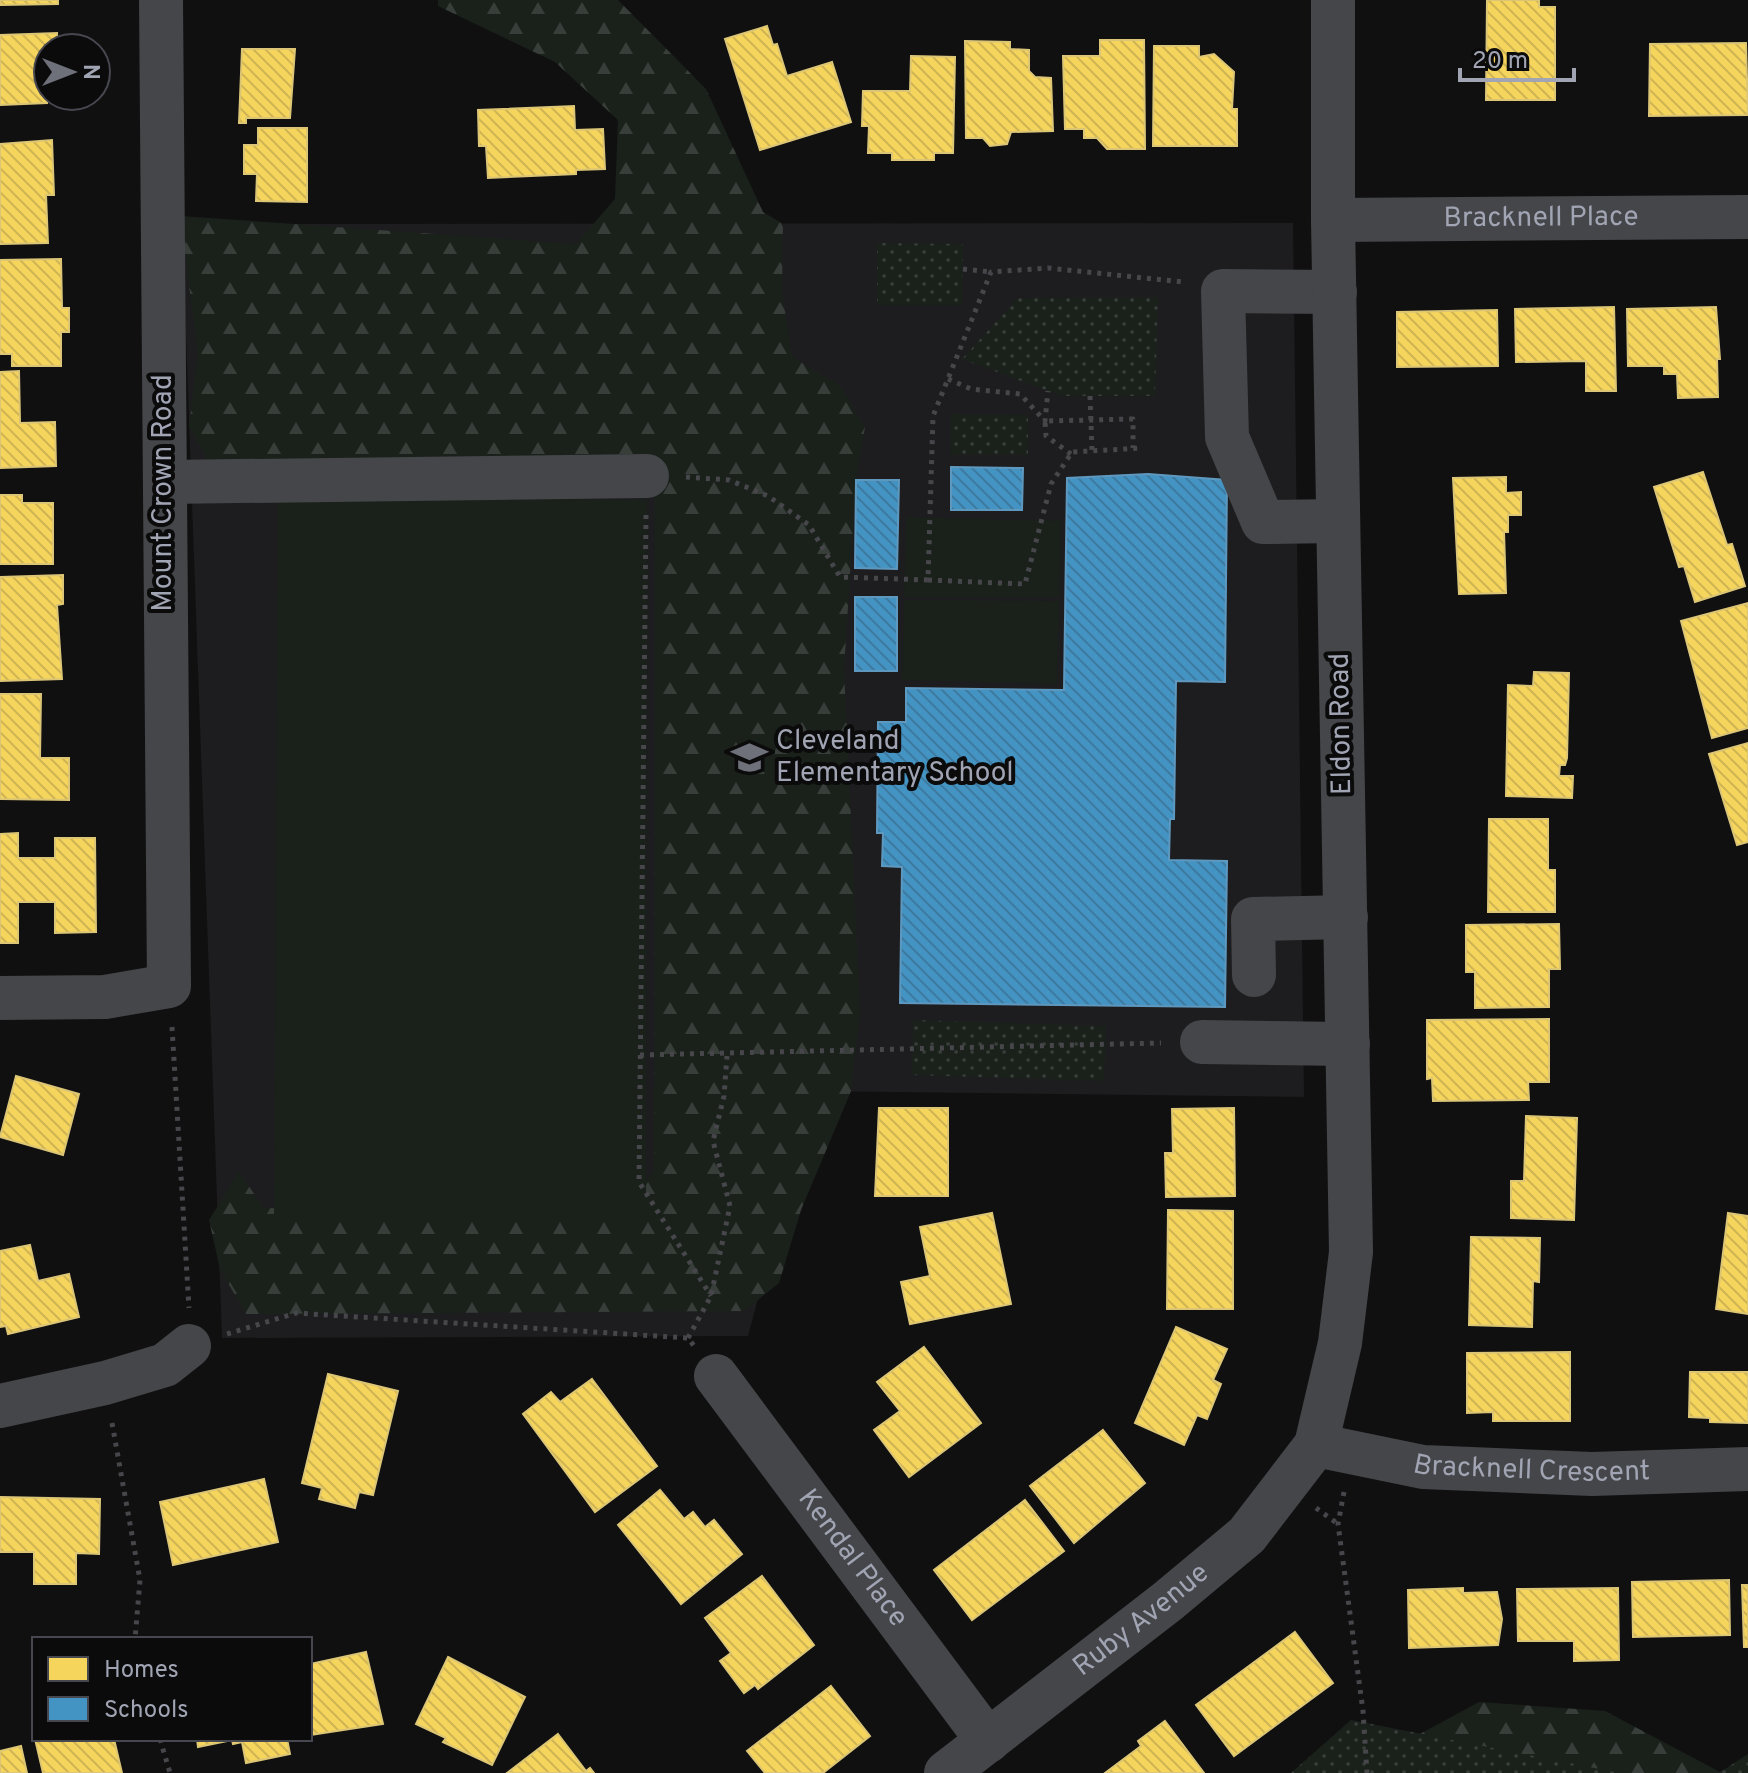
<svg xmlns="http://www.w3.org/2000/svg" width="1748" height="1773" font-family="Overpass,sans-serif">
<defs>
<pattern id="forest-firs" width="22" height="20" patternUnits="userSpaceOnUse" patternTransform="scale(2)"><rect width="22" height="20" fill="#1a211b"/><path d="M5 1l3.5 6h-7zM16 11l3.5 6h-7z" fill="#383e3a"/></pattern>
<pattern id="park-dots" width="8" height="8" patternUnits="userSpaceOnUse" patternTransform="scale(2)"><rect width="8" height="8" fill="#1a211b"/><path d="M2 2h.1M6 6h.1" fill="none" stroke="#383e3a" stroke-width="1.8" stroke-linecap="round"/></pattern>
<pattern id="homes-back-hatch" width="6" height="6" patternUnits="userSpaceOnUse" patternTransform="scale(2)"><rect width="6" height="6" fill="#f6d55c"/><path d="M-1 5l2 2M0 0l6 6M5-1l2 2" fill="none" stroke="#ceb454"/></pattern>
<pattern id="schools-back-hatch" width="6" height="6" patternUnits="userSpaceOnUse" patternTransform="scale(2)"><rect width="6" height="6" fill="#4393c3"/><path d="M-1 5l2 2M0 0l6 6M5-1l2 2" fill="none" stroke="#3e7aa0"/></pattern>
</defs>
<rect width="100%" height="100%" fill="#101011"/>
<!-- built -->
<path fill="#1d1d1f" d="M1293,223L1304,1097L813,1091L748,1336L222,1338L182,224Z"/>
<!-- forest -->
<g fill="url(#forest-firs)">
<path d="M438,0H618L706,89L763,212L783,224L782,292L792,357L839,385L865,427L856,480L844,669L860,1013L851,1091L801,1210L779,1283L744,1311L246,1314L220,1269L209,1220L239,1172L264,1208L624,1214L654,1171L655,501L631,464L210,465L189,426L198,354L180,216L576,244L615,199L618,120L555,62L438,6Z"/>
<path d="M1479,1702L1605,1711L1720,1772L1748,1758V1773H1348Z"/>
</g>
<!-- park -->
<g fill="url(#park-dots)">
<path d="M877,243L963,244L962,305H877Z"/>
<path d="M1158,297L1155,396H1062L962,359L1018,298Z"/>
<path d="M951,414L1028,415V455H951Z"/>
<path d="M913,1020L1106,1026L1104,1081L912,1075Z"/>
<path d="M1351,1720L1620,1773H1291Z"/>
<path d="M1748,1754V1773H1719Z"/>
</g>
<!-- pitch -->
<g fill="#1a211b">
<path d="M278,497L647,500L646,1214L274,1217Z"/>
<path d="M906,517L1061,521L1059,597H904Z"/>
<path d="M904,600L1059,601L1057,684L902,680Z"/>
</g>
<!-- homes -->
<g fill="url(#homes-back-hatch)" stroke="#dcc676" stroke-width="2">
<path d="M0,0H58V4L0,5Z"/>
<path d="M1487,0H1539V7H1555V100H1486Z"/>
<path d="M767,26L773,45L777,44L787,76L832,62L851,122L760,150L725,39Z"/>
<path d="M57,33V48H48L46,57L47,103L0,105V35Z"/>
<path d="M1100,40H1144L1145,149H1107L1097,138H1084V129H1065L1063,56H1100Z"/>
<path d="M965,41L1010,42V49L1029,50V71L1035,77L1051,78L1053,131L1011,132L1007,144L990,146L983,138H966Z"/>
<path d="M1746,43L1748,115L1649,116L1650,44Z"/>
<path d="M1154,46H1199V57L1214,54L1234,72L1232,109H1237V146H1153Z"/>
<path d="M242,49H295L290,118H246V123H239Z"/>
<path d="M911,56L955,57L953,153H934V160H892V153H868L869,126H862L863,91H910Z"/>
<path d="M574,106L575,130L603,129L605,169L576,170V174L488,178L486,146H479L478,110Z"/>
<path d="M258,128H307V202L256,201L257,174H244V145H258Z"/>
<path d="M52,140L54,195H46L48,243L0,244V144Z"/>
<path d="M61,259L62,308H69V332H61V366H12V354H0V260Z"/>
<path d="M1614,307L1616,391H1586V361L1516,362L1515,309Z"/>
<path d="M1716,307L1720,359H1717L1718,397L1678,398L1677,374H1664V366H1628L1627,309Z"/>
<path d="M1497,310L1498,366L1397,367V312Z"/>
<path d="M19,371L20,423L55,422L56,466L0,468V372Z"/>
<path d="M1703,472L1727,545L1732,544L1745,586L1695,602L1684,566L1679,567L1654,487Z"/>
<path d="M1506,477V493L1521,492V515H1508V532H1504L1506,593L1459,594L1453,478Z"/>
<path d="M0,495H22V503H53V564H0Z"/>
<path d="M63,575V604L57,605L62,679L0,681V577Z"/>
<path d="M1748,603V728L1712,738L1681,621Z"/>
<path d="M1534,672L1569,673L1567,758L1565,765H1560L1559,776H1573L1572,798L1506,796L1508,685L1533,686Z"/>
<path d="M0,694H41L40,758H69V800L0,799Z"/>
<path d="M1748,743V842L1737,845L1709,754Z"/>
<path d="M1489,819H1548V870H1555V912H1488Z"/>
<path d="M18,833V858H55V838H95L96,932L55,933V902H18V943H0V834Z"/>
<path d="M1559,924L1560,969H1549V1007L1475,1008V972H1466V925Z"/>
<path d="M1549,1019V1082H1528L1529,1100L1433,1101L1432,1078L1427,1079V1020Z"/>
<path d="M16,1076L79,1094L63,1155L0,1137Z"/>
<path d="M879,1108H948V1196H875Z"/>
<path d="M1234,1108L1235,1196L1166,1197L1165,1153H1173L1172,1109Z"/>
<path d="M1526,1116L1577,1118L1574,1220L1511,1218V1181H1524Z"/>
<path d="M1168,1210L1233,1211V1309H1167Z"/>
<path d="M992,1213L1011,1304L910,1324L901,1282L930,1276L920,1227Z"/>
<path d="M1728,1213L1748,1216V1314L1716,1309Z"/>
<path d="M1471,1237L1540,1238L1539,1282L1533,1281L1532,1327L1469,1325Z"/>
<path d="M30,1245L38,1281L69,1274L79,1317L8,1334L6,1326L0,1327V1251Z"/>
<path d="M1176,1327L1227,1349L1213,1380L1221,1384L1207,1419L1197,1415L1184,1445L1135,1423Z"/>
<path d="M924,1347L981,1423L909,1477L874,1430L900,1411L877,1382Z"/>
<path d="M1570,1352V1421H1493V1412L1467,1413V1353Z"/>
<path d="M1690,1372H1748V1423L1710,1422V1418L1689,1417Z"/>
<path d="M328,1374L398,1391L373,1495L359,1492L355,1508L319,1499L322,1488L302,1483Z"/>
<path d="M592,1379L657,1466L595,1512L523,1414L551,1392L560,1402Z"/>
<path d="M1103,1430L1145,1483L1074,1543L1030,1486Z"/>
<path d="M264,1479L278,1542L173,1565L160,1502Z"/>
<path d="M660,1490L684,1519L693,1512L705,1527L714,1520L742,1554L681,1604L618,1525Z"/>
<path d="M0,1497L100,1499L99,1554L76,1553V1584H34V1552H0Z"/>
<path d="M1025,1500L1064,1551L972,1620L934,1570Z"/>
<path d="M762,1576L814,1645L758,1689L755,1685L744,1693L720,1661L731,1653L705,1618Z"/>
<path d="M1729,1580L1730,1635L1633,1637L1632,1582Z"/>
<path d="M1742,1585H1748V1647H1744Z"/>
<path d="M1463,1588V1593L1497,1592L1502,1619L1498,1645L1409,1648L1408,1590Z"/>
<path d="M1618,1588L1619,1660L1574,1661V1641H1518L1517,1589Z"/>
<path d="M1295,1632L1333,1683L1234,1756L1196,1705Z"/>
<path d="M366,1652L383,1724L310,1735V1664Z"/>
<path d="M448,1657L525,1697L492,1765L443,1742L446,1738L416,1724Z"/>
<path d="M831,1686L870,1736L823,1773H765L747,1751Z"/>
<path d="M1165,1721L1204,1773H1105L1141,1746L1138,1741Z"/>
<path d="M558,1734L586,1771L590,1768L594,1773H507Z"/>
<path d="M35,1739H114L122,1773H43Z"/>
<path d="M197,1739H287L290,1754L246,1763L242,1742L233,1744L232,1740L198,1747Z"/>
<path d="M21,1746L27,1773H0V1751Z"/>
</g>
<!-- schools -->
<g fill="url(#schools-back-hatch)" stroke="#5f98be" stroke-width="2">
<path d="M951,467L1023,468L1022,510H951Z"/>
<path d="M1148,474L1227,480L1225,682L1176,681L1174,819H1170L1169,860L1227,861L1225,1007L900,1003L902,867L882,866L883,833H877L878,722H906V688L1064,690L1067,478Z"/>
<path d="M856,480H899L897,569L855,568Z"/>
<rect x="855" y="597" width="42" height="74"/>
</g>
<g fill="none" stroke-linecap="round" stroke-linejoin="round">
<!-- path -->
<g stroke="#46464b" stroke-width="5" stroke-dasharray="4 6" stroke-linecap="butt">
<path d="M963,269L991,272"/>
<path d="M948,379L971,389L1020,394L1045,421L1048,391"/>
<path d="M1090,396L1092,451"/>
<path d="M1071,454L1046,436L1045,421L1133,419V448"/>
<path d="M686,477L729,480L768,496L809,525L840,577L928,580L933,416L991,272L1048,268L1183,282"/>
<path d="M646,515L639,1182L711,1296"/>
<path d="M928,580L1025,584L1051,484L1072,452L1143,448"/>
<path d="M172,1027L189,1308"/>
<path d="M640,1055L1161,1043"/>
<path d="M227,1334L296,1313L688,1338L694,1346"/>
<path d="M688,1338L711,1296L730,1206L713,1141L724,1096L727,1056"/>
<path d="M112,1423L140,1580L135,1639"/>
<path d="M1344,1492L1338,1524L1363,1711L1367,1773"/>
<path d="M1316,1508L1338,1524"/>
<path d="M160,1739L170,1773"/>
</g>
<!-- minor -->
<g stroke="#454649" stroke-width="44">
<path id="s1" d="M1333,220L1748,217"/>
<path d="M1335,292L1223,291L1227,437L1263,522L1337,521"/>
<path d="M165,482L647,476"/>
<path d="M1254,975L1253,919L1346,917"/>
<path d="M0,998L105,997L169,986L161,0"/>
<path d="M1202,1042L1348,1044"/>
<path id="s2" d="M716,1376L988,1741"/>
<path d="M0,1406L105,1383L165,1365L189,1346"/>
<path id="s3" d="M1316,1445L1423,1467L1592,1474L1748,1469"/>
<path id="s4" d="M946,1773L1168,1601L1247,1535L1316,1445L1340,1343L1351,1252L1333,220V0"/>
</g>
</g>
<!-- icons -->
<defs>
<symbol id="school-bare" viewBox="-9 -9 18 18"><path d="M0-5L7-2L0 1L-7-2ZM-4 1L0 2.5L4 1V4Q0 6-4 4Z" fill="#6e707a" stroke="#0b0b0c" stroke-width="2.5" paint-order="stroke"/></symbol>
</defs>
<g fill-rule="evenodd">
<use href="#school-bare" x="724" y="732" width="51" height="51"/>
</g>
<g text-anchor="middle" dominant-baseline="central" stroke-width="8" stroke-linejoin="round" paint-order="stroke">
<!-- street labels -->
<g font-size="28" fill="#a0a4b3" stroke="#0b0b0c">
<text stroke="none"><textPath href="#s1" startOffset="208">Bracknell Place</textPath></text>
<text transform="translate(164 493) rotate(-90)">Mount Crown Road</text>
<text transform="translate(1342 724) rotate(-91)">Eldon Road</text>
<text stroke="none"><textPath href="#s3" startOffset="218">Bracknell Crescent</textPath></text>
<text stroke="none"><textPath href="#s2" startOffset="228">Kendal Place</textPath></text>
<text stroke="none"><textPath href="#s4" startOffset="248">Ruby Avenue</textPath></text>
</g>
<!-- poi labels -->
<g font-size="28" fill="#a0a4b3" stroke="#0b0b0c" text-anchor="start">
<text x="776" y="742">Cleveland<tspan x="776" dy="32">Elementary School</tspan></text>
</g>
</g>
<!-- legend -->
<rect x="32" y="1637" width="280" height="104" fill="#0b0b0c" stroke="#47484f" stroke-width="2"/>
<rect x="48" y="1657" width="40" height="24" fill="#f6d55c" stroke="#47484f" stroke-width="2"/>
<text x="104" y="1677" font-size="24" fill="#a0a4b3">Homes</text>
<rect x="48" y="1697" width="40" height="24" fill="#4393c3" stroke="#47484f" stroke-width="2"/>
<text x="104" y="1717" font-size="24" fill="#a0a4b3">Schools</text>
<!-- north arrow -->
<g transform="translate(72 72) rotate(90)"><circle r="38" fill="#0b0b0c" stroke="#47484f" stroke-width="2"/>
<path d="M0-6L14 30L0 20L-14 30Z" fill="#6e707a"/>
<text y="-12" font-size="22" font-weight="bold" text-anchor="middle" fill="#a0a4b3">N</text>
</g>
<!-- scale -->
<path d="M1460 68v12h114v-12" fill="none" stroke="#a0a4b3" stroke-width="4"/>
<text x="1472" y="68" font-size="24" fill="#a0a4b3" stroke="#0b0b0c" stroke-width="6" paint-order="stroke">20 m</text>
</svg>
